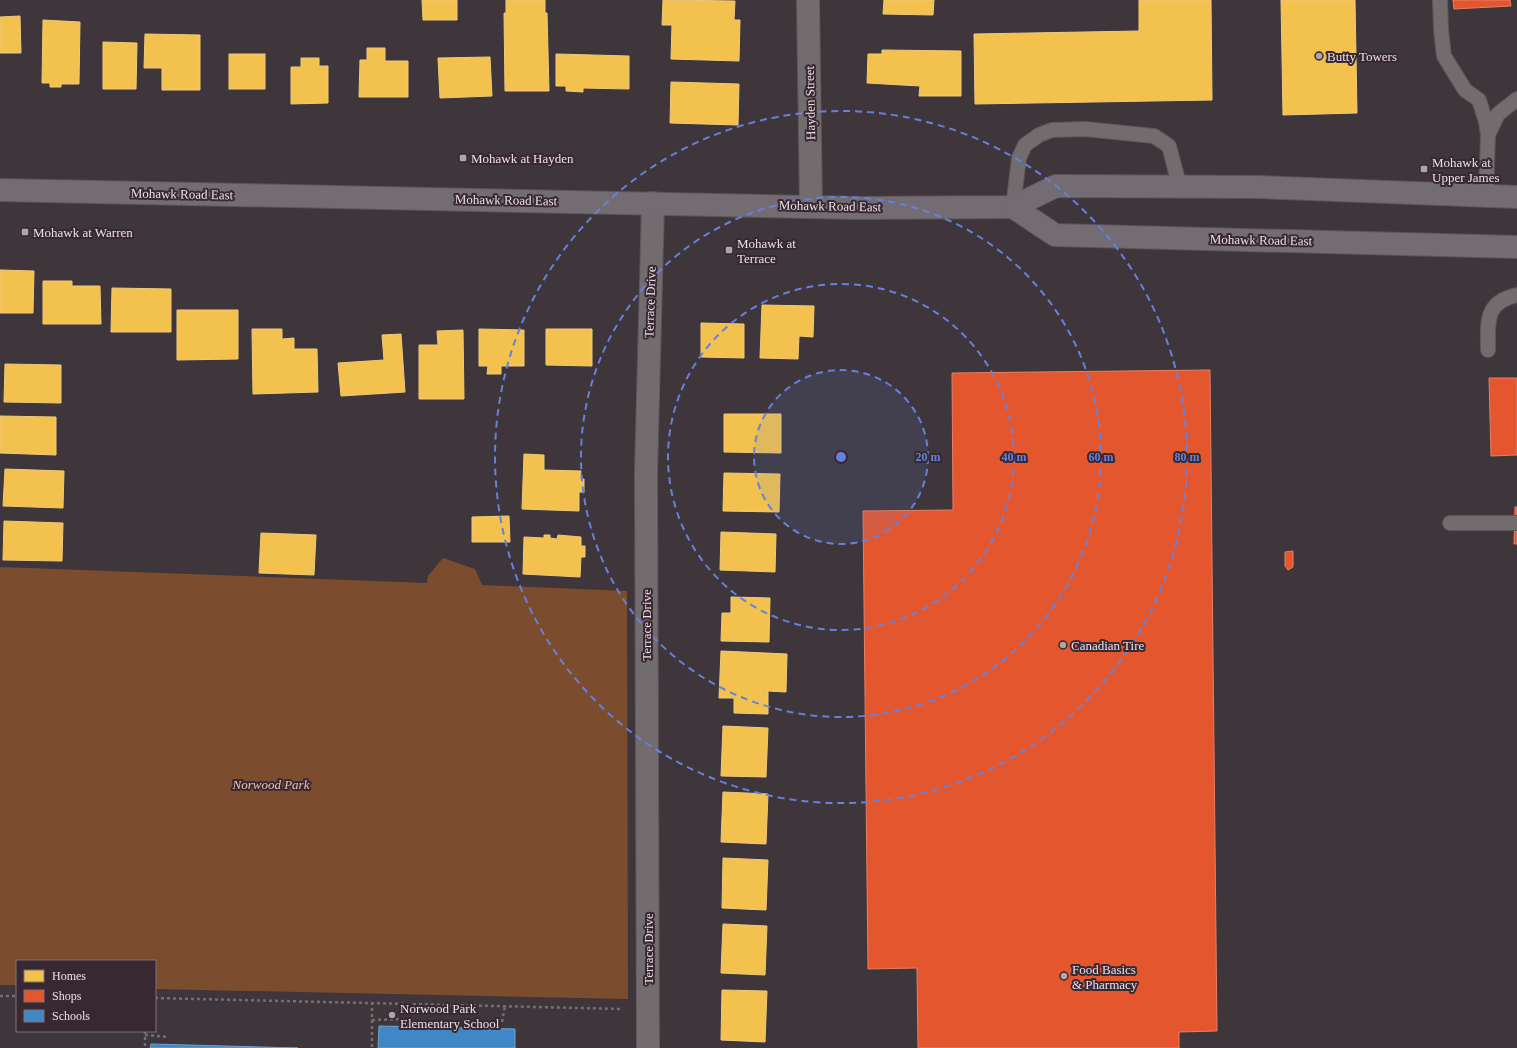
<svg xmlns="http://www.w3.org/2000/svg" width="1517" height="1048" font-family="'Times New Roman',serif">
<rect width="100%" height="100%" fill="#3e363b"/>
<!-- green -->
<path fill="#7c4c2f" d="M443,558L475,569L482,585L627,591L628,999L155,989V961H17V985H0V567L427,583L428,576Z"/>
<!-- homes -->
<g fill="#f2c14e" stroke="#f0ca7c">
<path d="M422,0H457V20H423Z"/>
<path d="M506,0H545V13H547L549,91H505L504,13H506Z"/>
<path d="M663,0L735,1L734,20H740L739,61L671,59L672,25H662Z"/>
<path d="M884,0H934L933,15L883,14Z"/>
<path d="M1139,0H1211L1212,100L975,104L974,34L1139,31Z"/>
<path d="M1281,0H1355L1357,113L1283,115Z"/>
<path d="M20,16L21,53H0V17Z"/>
<path d="M43,20L80,22L79,84H61V87H50V83H42Z"/>
<path d="M145,34L200,35V90H162V68H144Z"/>
<path d="M103,42L137,43L136,89H103Z"/>
<path d="M367,48H385V61H408V97H359L360,60H367Z"/>
<path d="M882,50L961,51V96H919L920,86L867,83L868,54H882Z"/>
<rect x="229" y="54" width="36" height="35"/>
<path d="M556,54L629,56V89L583,88V92L566,91V86H556Z"/>
<path d="M490,57L492,96L440,98L438,58Z"/>
<path d="M301,58H319V66H328V103L291,104V67H301Z"/>
<path d="M671,82L739,84L738,125L670,123Z"/>
<path d="M0,270L34,271L33,313H0Z"/>
<path d="M43,281H72V286H100L101,324H43Z"/>
<path d="M112,288L171,289V332H111Z"/>
<path d="M762,305L814,306L813,337L799,336L798,359L760,358Z"/>
<path d="M177,310H238V359L177,360Z"/>
<path d="M701,323L744,324V358L701,357Z"/>
<path d="M252,329H282V339L294,338V349H317L318,392L253,394Z"/>
<path d="M479,329L524,330V366H501V374H487L488,366H479Z"/>
<path d="M546,329H592V366L546,365Z"/>
<path d="M463,330L464,399H419V345H438L437,331Z"/>
<path d="M401,334L405,392L341,396L338,363L384,360L382,335Z"/>
<path d="M5,364L61,365V403L4,402Z"/>
<path d="M724,414H781V453L724,452Z"/>
<path d="M0,416L56,417V455L0,453Z"/>
<path d="M524,454L544,455V470L581,471L580,479H584V492H579V511L522,509Z"/>
<path d="M5,469L64,471L63,508L3,506Z"/>
<path d="M724,473L780,474L779,512L723,511Z"/>
<path d="M509,516L510,542H472V517Z"/>
<path d="M4,521L63,523L62,561L3,560Z"/>
<path d="M721,532L776,534L775,572L720,570Z"/>
<path d="M261,533L316,535L314,575L259,573Z"/>
<path d="M544,535H550V538L557,539L558,535L581,537V546H585V557H581L580,577L523,574L524,537L544,538Z"/>
<path d="M731,597L770,598L769,642L721,641L722,613H731Z"/>
<path d="M721,651L787,654L786,692L768,691V714L734,713V698H719Z"/>
<path d="M723,726L768,728L766,777L721,776Z"/>
<path d="M723,792L768,794L766,844L721,842Z"/>
<path d="M723,858L768,860L766,910L722,908Z"/>
<path d="M723,924L767,926L765,975L721,973Z"/>
<path d="M722,990L767,991L765,1042L721,1040Z"/>
</g>
<!-- shops -->
<g fill="#e4572e" stroke="#e68065">
<path d="M1453,0H1510L1511,6L1454,9Z"/>
<path d="M1210,370L1217,1031L1179,1032V1048H918L917,968L868,969L863,511L953,510L952,373Z"/>
<path d="M1489,378H1517V455L1491,456Z"/>
<path d="M1515,507H1517V544H1514Z"/>
<path d="M1293,551V567L1288,570L1285,566V552Z"/>
</g>
<!-- schools -->
<g fill="#3f88c5" stroke="#73a2cf">
<path d="M379,1026L515,1029V1048H378Z"/>
<path d="M151,1044L298,1048H150Z"/>
</g>
<g fill="none" stroke-linecap="round" stroke-linejoin="round">
<defs>
<g id="lane">
<path d="M1440,0L1441,30L1444,56L1465,90L1479,100L1486,122L1488,135"/>
<path d="M1486,196L1488,135L1498,114L1517,99"/>
<path d="M1013,207L1019,158L1025,145L1039,135L1052,130L1085,129L1154,136L1169,146L1180,188"/>
<path d="M1488,350C1488,323 1484,302 1517,295"/>
<path d="M1450,523H1517"/>
</g>
<g id="street">
<path d="M808,0L811,206"/>
<path d="M648,1048L646,473L653,203"/>
</g>
<g id="secondary">
<path d="M0,190L857,208L1013,207L1056,186L1260,187L1517,197"/>
<path d="M1013,207L1055,235L1517,247"/>
</g>
</defs>
<!-- lane casing -->
<use href="#lane" stroke="#5d5559" stroke-width="16"/>
<!-- street casing -->
<use href="#street" stroke="#5d5559" stroke-width="24"/>
<!-- secondary casing -->
<use href="#secondary" stroke="#5d5559" stroke-width="24"/>
<!-- path -->
<g stroke="#746e71" stroke-width="2.5" stroke-dasharray="3 3" stroke-linecap="butt">
<path d="M0,996H17"/>
<path d="M155,998L622,1009"/>
<path d="M372,1020L410,1019V1025"/>
<path d="M502,1022L505,1006"/>
<path d="M145,1031V1048"/>
<path d="M145,1035L169,1037"/>
<path d="M372,1047V1003"/>
</g>
<!-- lane -->
<use href="#lane" stroke="#726c6f" stroke-width="14"/>
<!-- street -->
<use href="#street" stroke="#726c6f" stroke-width="22"/>
<!-- secondary -->
<use href="#secondary" stroke="#746c73" stroke-width="22"/>
</g>
<!-- distance rings -->
<circle cx="841" cy="457" r="87" fill="#6581dd" fill-opacity=".12"/>
<g fill="none" stroke="#6581dd" stroke-width="2" stroke-dasharray="7 5">
<circle cx="841" cy="457" r="87"/>
<circle cx="841" cy="457" r="173"/>
<circle cx="841" cy="457" r="260"/>
<circle cx="841" cy="457" r="346"/>
</g>
<!-- markers -->
<g fill="#aea4aa" stroke="#382831" stroke-width="1.5">
<circle cx="1319" cy="56" r="4"/>
<rect x="459" y="154" width="8" height="8" rx="2"/>
<rect x="1420" y="165" width="8" height="8" rx="2"/>
<rect x="21" y="228" width="8" height="8" rx="2"/>
<rect x="725" y="246" width="8" height="8" rx="2"/>
<circle cx="1063" cy="645" r="4"/>
<circle cx="1064" cy="976" r="4"/>
<circle cx="392" cy="1015" r="4"/>
</g>
<g text-anchor="middle" dominant-baseline="central" stroke-width="4" stroke-linejoin="round" paint-order="stroke">
<!-- poi labels -->
<g font-size="13" fill="#ebe0e6" stroke="#382831" text-anchor="start">
<text x="1327" y="56">Butty Towers</text>
<text x="471" y="158">Mohawk at Hayden</text>
<text x="1432" y="162">Mohawk at<tspan x="1432" dy="15">Upper James</tspan></text>
<text x="33" y="232">Mohawk at Warren</text>
<text x="737" y="243">Mohawk at<tspan x="737" dy="15">Terrace</tspan></text>
<text x="1071" y="645">Canadian Tire</text>
<text x="1072" y="969">Food Basics<tspan x="1072" dy="15">&amp; Pharmacy</tspan></text>
<text x="400" y="1008">Norwood Park<tspan x="400" dy="15">Elementary School</tspan></text>
</g>
<!-- street labels -->
<g font-size="13" fill="#ebe0e6" stroke="#382831">
<text transform="translate(810 103) rotate(-91)">Hayden Street</text>
<text transform="translate(182 194) rotate(1)">Mohawk Road East</text>
<text transform="translate(506 200) rotate(1)">Mohawk Road East</text>
<text transform="translate(830 206) rotate(1)">Mohawk Road East</text>
<text transform="translate(1261 240) rotate(1)">Mohawk Road East</text>
<text transform="translate(650 302) rotate(-88)">Terrace Drive</text>
<text transform="translate(646 625) rotate(-90)">Terrace Drive</text>
<text transform="translate(648 949) rotate(-90)">Terrace Drive</text>
</g>
<!-- park labels -->
<g font-size="13" font-style="italic" fill="#f0c4aa" stroke="#382831">
<text x="271" y="784">Norwood Park</text>
</g>
</g>
<circle cx="841" cy="457" r="6" fill="#6581dd" stroke="#382831" stroke-width="2"/>
<g font-size="12" text-anchor="middle" font-weight="bold" fill="#6581dd" stroke="#382831" stroke-width="4" stroke-linejoin="round" paint-order="stroke">
<text x="928" y="461">20 m</text>
<text x="1014" y="461">40 m</text>
<text x="1101" y="461">60 m</text>
<text x="1187" y="461">80 m</text>
</g>
<!-- legend -->
<rect x="16" y="960" width="140" height="72" fill="#382831" stroke="#807279"/>
<rect x="24" y="970" width="20" height="12" fill="#f2c14e" stroke="#807279"/>
<text x="52" y="980" font-size="12" fill="#ebe0e6">Homes</text>
<rect x="24" y="990" width="20" height="12" fill="#e4572e" stroke="#807279"/>
<text x="52" y="1000" font-size="12" fill="#ebe0e6">Shops</text>
<rect x="24" y="1010" width="20" height="12" fill="#3f88c5" stroke="#807279"/>
<text x="52" y="1020" font-size="12" fill="#ebe0e6">Schools</text>
</svg>
